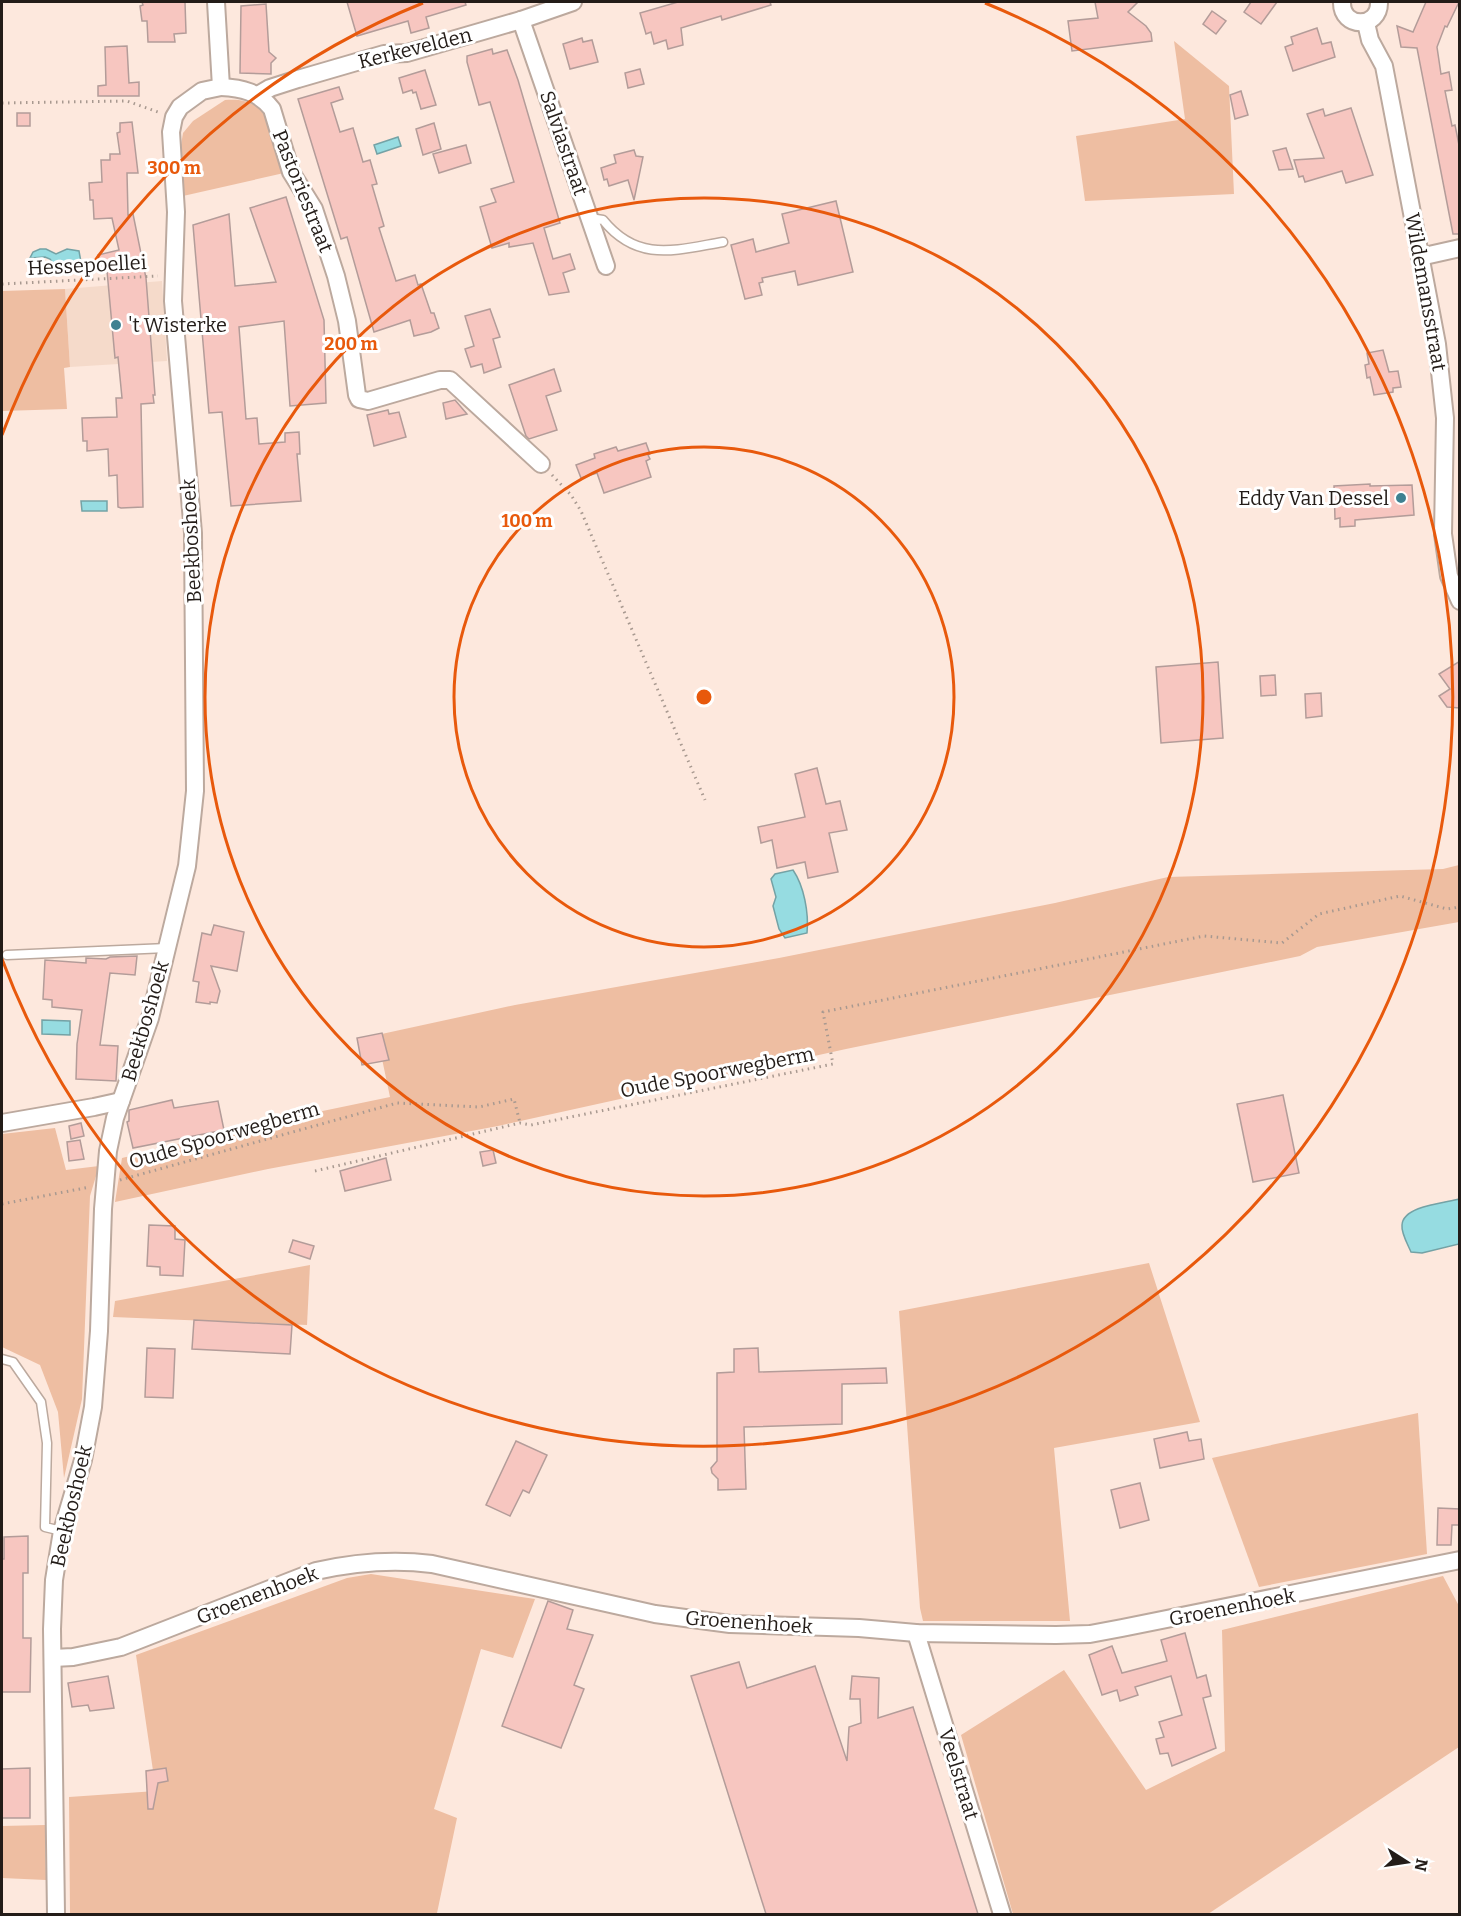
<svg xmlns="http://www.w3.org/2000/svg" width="1461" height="1916" font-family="Bitter,serif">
<rect width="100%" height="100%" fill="#fde8dd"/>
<!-- built -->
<path fill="#f5daca" d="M162,281L167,361L70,367L65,289Z"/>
<!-- green -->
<g fill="#eebea2">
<path d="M1174,41L1229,86L1234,194L1085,201L1076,136L1185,119Z"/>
<path d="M225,100C242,99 254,101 265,115L284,173L183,196L181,145L183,133L193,121Z"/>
<path d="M65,289L70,367L64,368L67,409L2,411V291Z"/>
<path d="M1459,865V922L1317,947L1300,956L846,1049L498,1126L268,1169L115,1202L122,1158L260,1124L390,1097L377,1035L515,1005L779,958L1055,903L1168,877L1443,869Z"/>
<path d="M55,1128L66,1170L99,1166L90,1196L82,1399L64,1478L58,1412L40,1365L2,1347V1134Z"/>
<path d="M1149,1263L1200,1422L1054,1448L1070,1621H923L920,1608L899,1311Z"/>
<path d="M310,1265L307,1325L113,1317L115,1301Z"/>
<path d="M1418,1413L1427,1554L1259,1587L1212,1458Z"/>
<path d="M371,1574L535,1599L513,1658L481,1649L434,1809L457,1818L437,1913L445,1914H70L69,1797L156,1791L136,1655L347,1578Z"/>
<path d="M1443,1576L1459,1606V1747L1208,1914H1013L961,1735L1064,1670L1146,1790L1225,1751L1222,1630Z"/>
<path d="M45,1825L46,1880L2,1878V1826Z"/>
</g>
<!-- water -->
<g fill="#96dce1" stroke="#74a2a5" stroke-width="1.5">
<path d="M398,137L401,146L377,154L374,145Z"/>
<path d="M40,249H46L56,254L67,249L79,251L81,262L62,267L53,263L50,259L45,257L30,258L33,252Z"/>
<path d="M81,501H107V511H82Z"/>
<path d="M793,870C804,886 809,913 807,933L785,938L779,929L773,906L776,897L771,879L775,874Z"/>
<path d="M42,1020L70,1021V1035L42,1034Z"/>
<path d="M1459,1199V1244L1422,1253L1411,1252C1408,1245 1401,1233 1402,1225C1403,1206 1444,1203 1459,1199Z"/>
</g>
<!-- building -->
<g fill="#f7c6c0" stroke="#b39c99" stroke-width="1.5">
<path d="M142,2H185L186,33L174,34L175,42H148L147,21H142L140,6L143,5Z"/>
<path d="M347,2H465L466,5L426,17L429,28L411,33L408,21L357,36Z"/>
<path d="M678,2H770L771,5L722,20L721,16L681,28L683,45L668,49L666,40L654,44L651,32L646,34L640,13Z"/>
<path d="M1095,2H1138L1128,12L1146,26L1151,33L1152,41L1072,51L1068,21L1098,18Z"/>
<path d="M1251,2H1277L1261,24L1244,12Z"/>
<path d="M1426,2H1459L1447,27L1445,26L1437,47L1441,74L1449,72L1452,90L1445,91L1452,126L1455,125L1460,150V234H1453L1417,48L1401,47L1397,26L1413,32Z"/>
<path d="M266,4L269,52L276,58L271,63V74L240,73L241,6Z"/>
<path d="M1212,11L1226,21L1216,34L1203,24Z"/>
<path d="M1317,28L1322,44L1331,42L1335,57L1293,71L1285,47L1293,44L1291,37Z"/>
<path d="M582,38L583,42L592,40L598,62L570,69L563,44Z"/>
<path d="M127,46L129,83L139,82V96H98V86L106,85L105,47Z"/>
<path d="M492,49L493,54L507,50L518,80L560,223L544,228L553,259L570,254L575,269L563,273L569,292L549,295L533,243L509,247V243L492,248L480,207L496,202L491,189L514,182L490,102L479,105L467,62V56Z"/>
<path d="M640,69L644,84L628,88L625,73Z"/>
<path d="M425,70L436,105L421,109L416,92L413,93L412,90L403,93L399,78Z"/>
<path d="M339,87L343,99L331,103L340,132L353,128L363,162L370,160L377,184L372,185L384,226L379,228L396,281L415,275L418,285L421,284L431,313H434L439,328L431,332L414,336L410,320L374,332L347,237L341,239L298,99Z"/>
<path d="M1241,91L1248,115L1235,119L1230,95Z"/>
<path d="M1351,108L1373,175L1346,183L1342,171L1305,182L1303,176L1299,177L1294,160L1324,158L1307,114L1323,109L1325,116Z"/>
<rect x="17" y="113" width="13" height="13"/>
<path d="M132,122L138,173H127L128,215L133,214L146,278L155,395H153L154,403L141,404L143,507L121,508L118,507L117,475L109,476L108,449L87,451V441H83L82,418L117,417L116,398H122L118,357L115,358L107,271L102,272L98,255L119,250L112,218L94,219L93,200H90L89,183L102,182L101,160H110V154H120L117,133L120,132V123Z"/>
<path d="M434,123L441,149L423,155L416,129Z"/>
<path d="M466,145L471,163L439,173L433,154Z"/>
<path d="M1286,148L1293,169L1279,170L1273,151Z"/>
<path d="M634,150L636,156L643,157L634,200L628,180L609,186L607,179L604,180L601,168L616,163L614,155Z"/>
<path d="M286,197L324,320L326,403L290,406L284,321L239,327L246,419L257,418L259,444L285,442V433L299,432L300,454H297L301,501L231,506L222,412L209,413L193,225L229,214L235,286L276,282L250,208Z"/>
<path d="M836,201L853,272L798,285L795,271L762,278L763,282L759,283L762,295L745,299L731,245L753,239L756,252L789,243L782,214Z"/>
<path d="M490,309L500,337L493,339L501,367L484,373L482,364L471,367L465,349L474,346L465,316Z"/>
<path d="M1383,350L1389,372L1398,371L1401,387L1393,388V392L1374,395L1370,377L1367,378L1365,365L1369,364L1367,353Z"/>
<path d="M554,369L561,391L546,396L557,430L529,439L526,436L509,385Z"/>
<path d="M455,400L467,414L446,419L443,403Z"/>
<path d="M388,410L389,414L399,412L406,437L374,446L367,415Z"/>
<path d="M646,443L650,454L648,455L650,459L646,461L651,477L604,493L597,473L581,478L576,465L595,458L594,454L616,447L618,451Z"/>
<path d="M1370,484V486L1412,485L1414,515L1355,520V526L1340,527V518L1335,519L1334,486Z"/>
<path d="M1460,661V708L1447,707L1439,696L1450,689L1439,674Z"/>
<path d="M1218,662L1223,738L1161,743L1156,667Z"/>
<path d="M1275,675L1276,695L1261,696L1260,676Z"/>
<path d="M1321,693L1322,716L1306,718L1305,694Z"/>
<path d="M817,768L826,804L840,801L847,830L829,833L838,872L808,878L805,862L777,868L772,840L761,843L758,827L805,817L795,774Z"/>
<path d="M214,925L244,932L237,971L211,966L220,991L217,1003L210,1002V1004L196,1002L199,982L193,981L202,933L211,935Z"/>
<path d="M137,956L135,975L110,973L100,1045L118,1046L116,1081L76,1079L77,1044L82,1010L52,1007V1000L43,999L45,960L86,963V958L106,959L110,957Z"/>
<path d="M382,1033L389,1060L362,1065L357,1038Z"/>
<path d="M1283,1095L1299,1173L1253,1182L1237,1104Z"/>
<path d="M172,1100L174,1108L218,1101L224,1130L133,1148L127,1122L129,1121V1110Z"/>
<path d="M81,1123L84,1136L71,1139L69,1126Z"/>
<path d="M80,1140L84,1159L69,1161L67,1142Z"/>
<path d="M493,1150L496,1163L483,1166L480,1152Z"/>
<path d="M386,1158L391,1180L345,1191L340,1171Z"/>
<path d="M149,1225L175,1226V1239L185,1240L183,1276L160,1275V1267L147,1266Z"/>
<path d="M293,1240L314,1246L310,1259L289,1252Z"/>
<path d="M194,1320L292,1325L290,1354L192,1349Z"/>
<path d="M147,1348L175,1349L173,1398L145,1397Z"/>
<path d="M758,1348L759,1372L886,1368L887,1383L842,1384V1424L744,1427L746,1489L718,1490V1479L712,1473L711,1468L717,1461V1373L734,1372V1349Z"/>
<path d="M1187,1432L1189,1441L1201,1439L1204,1459L1160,1468L1154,1439Z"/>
<path d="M516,1441L547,1455L529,1493L523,1490L510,1516L486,1505Z"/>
<path d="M1140,1483L1149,1520L1120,1528L1111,1490Z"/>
<path d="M1438,1508L1460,1509V1525H1452L1451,1545H1437Z"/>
<path d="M28,1536V1573H23V1638H31L30,1692H2V1559H4V1537Z"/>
<path d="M548,1601L573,1610L567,1629L593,1635L574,1685L584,1689L561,1748L502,1726Z"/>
<path d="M1185,1633L1197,1678L1206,1675L1211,1696L1203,1698L1216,1748L1172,1766L1168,1753L1160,1754L1156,1739L1164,1737L1159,1722L1182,1715L1171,1676L1135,1687L1138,1695L1120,1701L1117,1690L1102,1695L1089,1655L1112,1646L1122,1673L1167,1661L1161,1640Z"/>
<path d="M739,1662L747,1688L815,1666L847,1761L849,1727L861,1723L860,1699H850L852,1676L879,1678L878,1718L913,1707L978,1914H766L691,1676Z"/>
<path d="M108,1676L114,1708L90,1711L88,1705L72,1707L68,1683Z"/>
<path d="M30,1768V1818H2V1769Z"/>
<path d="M166,1768L168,1781L158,1783L153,1809H148L146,1771Z"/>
</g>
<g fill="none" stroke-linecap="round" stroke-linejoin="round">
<defs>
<g id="service">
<path d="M590,218L603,220C638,263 675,250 723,242"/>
<path d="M7,955L167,948"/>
<path d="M2,1359L13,1362L41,1402L47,1443L45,1527L62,1531"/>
</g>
<g id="minor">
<path d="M1342,2C1341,29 1380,29 1379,2"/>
<path d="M521,20L606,266"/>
<path d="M1366,23L1370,40L1384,66L1437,344L1445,418L1443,534L1449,576L1460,601"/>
<path d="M221,87C242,88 259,92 272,109L291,172L314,209L336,276L347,321L357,395L359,399L368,401L440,380H450L541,464"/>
<path d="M258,95L270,88L298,79L384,54L407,53L521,20L573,2"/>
<path d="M1420,257L1460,248"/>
<path d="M2,1123L94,1107L121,1101"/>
<path d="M916,1633L1002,1914"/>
<path d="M53,1658L73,1657L121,1647L316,1571C356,1562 392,1559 432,1564L655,1614L730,1624L859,1628L916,1633L1056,1635L1090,1634L1122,1628L1460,1560"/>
<path d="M56,1914L52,1629L54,1580L62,1531L83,1460L93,1407L99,1331L103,1209L108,1151L115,1118L150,1018L175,915L187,866L195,791L193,533L173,301L176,212L171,132L174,117L180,107L202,91L221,87L216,2"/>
</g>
</defs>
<!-- service casing -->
<use href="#service" stroke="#bca99e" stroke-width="11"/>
<!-- minor casing -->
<use href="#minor" stroke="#bca99e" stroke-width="20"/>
<!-- path -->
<g stroke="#a89990" stroke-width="3" stroke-dasharray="1.5 4.5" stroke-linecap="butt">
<path d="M2,103L127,101L158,112"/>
<path d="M2,284L158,276"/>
<path d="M552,475L571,495L581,511L705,800"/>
<path d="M315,1171L520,1123L531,1125L833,1064L823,1012L1204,936L1282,943L1319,914L1400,896L1447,909L1460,907"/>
<path d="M120,1180L397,1103L479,1107L514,1099L520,1123"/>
<path d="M2,1204L90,1187"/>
</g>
<!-- service -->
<use href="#service" stroke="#fff" stroke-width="8"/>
<!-- minor -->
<use href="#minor" stroke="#fff" stroke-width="16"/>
</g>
<!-- distance rings -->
<g fill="none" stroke="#e8590c" stroke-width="3">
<circle cx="704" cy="697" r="250"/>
<circle cx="704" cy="697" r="499"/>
<path d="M2 435A749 749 0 0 1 423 3M985 3A749 749 0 1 1 2 959"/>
</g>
<!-- markers -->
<g fill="#3e8191" stroke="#fff" stroke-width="2">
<circle cx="116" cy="325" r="6"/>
<circle cx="1401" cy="498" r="6"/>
</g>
<g text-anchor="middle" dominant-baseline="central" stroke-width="6" stroke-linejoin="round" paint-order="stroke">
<!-- street labels -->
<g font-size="20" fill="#231c18" stroke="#fff">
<text transform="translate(415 48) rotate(-14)">Kerkevelden</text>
<text transform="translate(564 143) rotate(71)">Salviastraat</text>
<text transform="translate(303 191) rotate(68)">Pastoriestraat</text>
<text transform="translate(87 265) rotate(-3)">Hessepoellei</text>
<text transform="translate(1426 292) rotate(80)">Wildemansstraat</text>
<text transform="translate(191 541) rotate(-93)">Beekboshoek</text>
<text transform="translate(145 1021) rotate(-74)">Beekboshoek</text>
<text transform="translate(717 1072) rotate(-11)">Oude Spoorwegberm</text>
<text transform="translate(224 1135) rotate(-16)">Oude Spoorwegberm</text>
<text transform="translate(71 1506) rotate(-77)">Beekboshoek</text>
<text transform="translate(257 1595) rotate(-21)">Groenenhoek</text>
<text transform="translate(1232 1607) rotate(-11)">Groenenhoek</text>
<text transform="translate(749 1622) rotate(4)">Groenenhoek</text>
<text transform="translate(959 1774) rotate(73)">Veelstraat</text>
</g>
<!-- poi labels -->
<g font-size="20" fill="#231c18" stroke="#fff" text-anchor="start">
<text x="128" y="325">'t Wisterke</text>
<text x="1389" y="498" text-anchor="end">Eddy Van Dessel</text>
</g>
</g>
<circle cx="704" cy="697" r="9" fill="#e8590c" stroke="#fff" stroke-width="3"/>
<g font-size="18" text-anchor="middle" font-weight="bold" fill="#e8590c" stroke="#fff" stroke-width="6" stroke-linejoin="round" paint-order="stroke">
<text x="174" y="174">300 m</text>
<text x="351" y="350">200 m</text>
<text x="527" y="527">100 m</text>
</g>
<!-- border -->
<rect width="1461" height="1916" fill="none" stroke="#231c18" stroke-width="6"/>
<!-- north arrow -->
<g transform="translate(1407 1862) rotate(102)" stroke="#ffffff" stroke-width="4.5" paint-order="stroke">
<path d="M0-4.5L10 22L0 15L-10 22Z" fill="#231c18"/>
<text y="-9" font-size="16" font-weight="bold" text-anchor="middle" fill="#231c18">N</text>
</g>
</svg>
